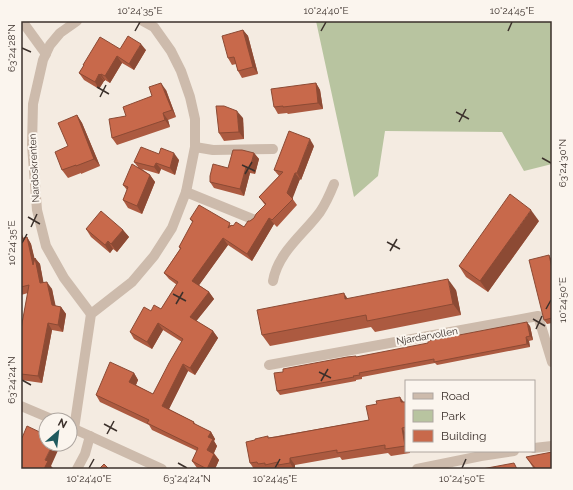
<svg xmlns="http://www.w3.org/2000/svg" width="573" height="490" font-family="Raleway,sans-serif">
<rect width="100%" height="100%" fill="#f4ebe1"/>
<!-- green -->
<path fill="#b8c4a0" d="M316,21H514L552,22V164L524,171L502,132L385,131L378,176L354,197Z"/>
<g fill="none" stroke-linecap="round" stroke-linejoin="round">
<!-- minor -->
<g stroke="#cdbbac" stroke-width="10">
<path d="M22,21L46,54"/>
<path d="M77,21L60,33L50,45L43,60L33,104L32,145L37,210L46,246L64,278L91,314"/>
<path d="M195,147L213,150L273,149"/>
<path d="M186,192L255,220"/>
<path d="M273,281C278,252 304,234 320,212C326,203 330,194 334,184"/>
<path d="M269,365L538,316L552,362"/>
<path d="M21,406L54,420"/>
<path d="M70,427L162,469"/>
<path d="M74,429L91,314L132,282L154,256L172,228L186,192L195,147V119L190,97L181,71L171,51L154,27L143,21"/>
<path d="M534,448L552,446"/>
<path d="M77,469L85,454L90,436"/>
<path d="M417,469L481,456L514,451"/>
</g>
</g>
<!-- wall -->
<g fill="#ac5a40">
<path d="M243,30L248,36L258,74L242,78L238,71L236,64L232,65L228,58Z"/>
<path d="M120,49L146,50L134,70L122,63L110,83L105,80V81H104L99,89L84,80L79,73L84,66L83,65Z"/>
<path d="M316,83L320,90L323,109L288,114L287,113L278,114L274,107Z"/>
<path d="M166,90L176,117L168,120L170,127L117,145L112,138L126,116L152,96Z"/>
<path d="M77,115L82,123L100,166L81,174V173L68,178L62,170Z"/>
<path d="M243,118L244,139L224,141L219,133Z"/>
<path d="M314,146L301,180L300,179L292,198L297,205L277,227L274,224L252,261L228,245L199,285L209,292L214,299L196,321L213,331L218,338L195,375L188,371L169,409L194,422L196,425L211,432L215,439L214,441L217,446L214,453L219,460L215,469H199L197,468L192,461L197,451L152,430L149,425L100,402L96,395L134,373L138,380L136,385L153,394L182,342L163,330L152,349L134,339L130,332L151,311L161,309L177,285L169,279L164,273L180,249L179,247L193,223L190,219L244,227L250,221L254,218L265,205L259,197L279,176L274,170Z"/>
<path d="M254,153L259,159L255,174L250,173L244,196L214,188L210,182L228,168Z"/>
<path d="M159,154L179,160L175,175L161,169L159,174L142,169L150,175L155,182L142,214L128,208L123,200L127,190L123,185L138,167L134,162Z"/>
<path d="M539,221L488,292L466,277L459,266Z"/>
<path d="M86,229L123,230L129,237L117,252L113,249L110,253L91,237Z"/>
<path d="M21,231L23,238L27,237L31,244L34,258H35L40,264L43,282L52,289L55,306L61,307L66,314L63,332L52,330L42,383L21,380V329L28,293L21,295Z"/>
<path d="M549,255L551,259L552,262V323L547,324L544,320Z"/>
<path d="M456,290L461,315L375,332L371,327L270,346L262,335L348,299Z"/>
<path d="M530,326L533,340L529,341L530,347L437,365L435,363L362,377V379L356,380V381L280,395L277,391L283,372L357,357Z"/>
<path d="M404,402H406V451H410V453L391,456L388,453L342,460L340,457L295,465V469H254L250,463L255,440L369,420Z"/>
<path d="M526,457L552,469H534Z"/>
</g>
<!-- shaded-wall -->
<g fill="#8c4a34">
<path d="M243,30L248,36L258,74L253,67Z"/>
<path d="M141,44L146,50L134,70L129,64Z"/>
<path d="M117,56L122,63L110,83L105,76Z"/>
<path d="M99,74L104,81L99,89L95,82Z"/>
<path d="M101,74L105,80V81L100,75Z"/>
<path d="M161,83L166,90L176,117L172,110Z"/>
<path d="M316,83L320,90L323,109L318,103Z"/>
<path d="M237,111L243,118L244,139L239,132Z"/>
<path d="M163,113L168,120L170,127L165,120Z"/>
<path d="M77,115L82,123L100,166L94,159Z"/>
<path d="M310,139L314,146L301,180L297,173Z"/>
<path d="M174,153L179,160L175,175L170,168Z"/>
<path d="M254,153L259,159L255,174L250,168Z"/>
<path d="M156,163L161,169L159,174L154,167Z"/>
<path d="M246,167L250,173L244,196L240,189Z"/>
<path d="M295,173L300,179L292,200L287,193Z"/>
<path d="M150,175L155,182L142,214L137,206Z"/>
<path d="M531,210L539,221L488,292L480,281Z"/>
<path d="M269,218L274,224L252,261L247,254Z"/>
<path d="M123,230L129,237L117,252L111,244Z"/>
<path d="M21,231L25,246L21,240Z"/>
<path d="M27,237L31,244L38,272L33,265Z"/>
<path d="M223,238L228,245L197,288L192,281Z"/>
<path d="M108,241L113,249L110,253L105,245Z"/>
<path d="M549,255L551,259L552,262V268Z"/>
<path d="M35,258L40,264L45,290L40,283Z"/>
<path d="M448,279L456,290L461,315L453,304Z"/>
<path d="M47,282L52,289L57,312L52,305Z"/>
<path d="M209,292L214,299L194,324L190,317Z"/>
<path d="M344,293L351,304L345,299Z"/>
<path d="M61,307L66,314L63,332L58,325Z"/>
<path d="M527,322L530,326L533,340L530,336Z"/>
<path d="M48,323L52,330L42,383L38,376Z"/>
<path d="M158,323L163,330L152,349L147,342Z"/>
<path d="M213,331L218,338L195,375L190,368Z"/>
<path d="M526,337L529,341L530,347L527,344Z"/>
<path d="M183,364L188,371L167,413L162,406Z"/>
<path d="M134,373L138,380L134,389L129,382Z"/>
<path d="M400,397L405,404L401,402Z"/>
<path d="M402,428L406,434V447L405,446Z"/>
<path d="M211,432L215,439L214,441L217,446L212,457L207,450L208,437Z"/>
<path d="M53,444H59L60,446L51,466L53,468L52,469H44L45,460Z"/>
<path d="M214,454L219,460L215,469H207Z"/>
<path d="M290,458L295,465V469H294L290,463Z"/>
</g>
<!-- building -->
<g fill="#c8694b" stroke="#8c4a34">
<path d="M243,30L253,67L238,71L234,57L228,58L222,36Z"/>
<path d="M128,36L141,44L129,64L117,56L105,76L101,74L100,75L99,74L95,82L79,73L84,65H83L100,37L120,49Z"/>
<path d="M161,83L172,110L163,113L165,120L112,138L109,119L126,116L123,107L152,96L149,87Z"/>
<path d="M316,83L318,103L283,107V106L274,107L271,89Z"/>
<path d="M216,106H224L237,111L239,132L219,133Z"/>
<path d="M77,115L94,159L76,166V165L62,170L55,152L68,146L58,123Z"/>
<path d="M289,131L310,139L297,173H295L287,193L293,199L272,220L269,218L247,254L223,238L192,281L209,292L190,317L213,331L190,368L183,364L162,406L194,422L193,423L211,432L208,437L213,439L207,450L214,454L207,469L192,461L198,448L147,423L149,420L96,395L110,362L134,373L129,382L153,394L169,363L183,339L158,323L147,342L130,332L144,307L151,311L154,305L161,309L178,282L164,273L181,248L179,247L193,221L190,219L199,205L230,223L228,228L232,225L233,226L236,222L244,227L248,221H250L254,218L256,214L266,204L259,197L283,172L274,170Z"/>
<path d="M141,147L159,154L161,148L174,153L170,168L156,163L154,167L134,162Z"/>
<path d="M233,150H242L254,153L250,168L246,167L240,189L210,182V176L213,164L228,168Z"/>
<path d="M132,164L150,175L137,206L123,200L128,187L123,185Z"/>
<path d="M510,194L531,210L480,281L459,266Z"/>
<path d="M101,211L123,230L111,244L108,241L105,245L86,229Z"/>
<path d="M27,237L33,265L35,258L40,283L47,282L52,305L61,307L58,325L48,323L38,376L21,374V329L29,285L21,287V239Z"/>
<path d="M549,255L552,268V318L544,320L529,260Z"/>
<path d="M448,279L453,304L367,321L366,315L262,335L257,310L344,293L345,299Z"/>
<path d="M527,322L530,336L526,337L527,344L434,362V359L359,373L360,375L353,376L354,377L277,391L274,373L283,372V369L347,357L356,356V357L428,343V341Z"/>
<path d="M400,397L401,402H406V427L402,428L405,446L385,449V445L337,453V450L290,458V463L278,465V462L265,465V463L258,464L257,462L250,463L246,442L255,440V439L268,436V438L276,437L369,420L366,406L377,404L376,401Z"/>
<path d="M27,426L46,435V444H53L45,460L48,461L44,469H21V437L22,438Z"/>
<path d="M552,452V469H536L526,457Z"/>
<path d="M514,463L517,469H482Z"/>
<path d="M104,464L109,469H99Z"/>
</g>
<!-- ticks -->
<path fill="none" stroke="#3b302b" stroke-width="1.5" d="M135,31L140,22M321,31L326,22M508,31L512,22M22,48L31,52M97,87L109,94M100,97L106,85M456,112L469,119M459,122L466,109M542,158L551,163M242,165L255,171M245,174L252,162M28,217L40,224M31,227L37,214M387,242L400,249M22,243L27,234M390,251L397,239M173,294L186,301M176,304L183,292M546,309L551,300M533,319L545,326M536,329L542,316M319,372L331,378M22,380L31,385M321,381L328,369M104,424L117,431M107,434L114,421M178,463L187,468M89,468L94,459M275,468L280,459M462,468L466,459"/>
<g text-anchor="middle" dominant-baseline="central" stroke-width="4" stroke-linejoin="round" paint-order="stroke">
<!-- street labels -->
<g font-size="10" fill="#3b302b" stroke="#fbf5ee">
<text transform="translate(34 168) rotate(-93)">Nardoskrenten</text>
<text transform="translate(427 336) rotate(-10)">Njardarvollen</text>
</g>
</g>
<!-- border -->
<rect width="573" height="490" fill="none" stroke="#fbf5ee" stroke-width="44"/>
<!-- legend -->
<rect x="405" y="380" width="130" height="72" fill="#fbf5ee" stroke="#aea6a0"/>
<rect x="413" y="393" width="20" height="6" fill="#cdbbac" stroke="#aea6a0"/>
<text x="441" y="400" font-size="12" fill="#3b302b">Road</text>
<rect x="413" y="410" width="20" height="12" fill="#b8c4a0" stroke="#aea6a0"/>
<text x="441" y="420" font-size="12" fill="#3b302b">Park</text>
<rect x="413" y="430" width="20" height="12" fill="#c8694b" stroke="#aea6a0"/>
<text x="441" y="440" font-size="12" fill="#3b302b">Building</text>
<!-- north arrow -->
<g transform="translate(58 432) rotate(28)"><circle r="19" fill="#fbf5ee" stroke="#aea6a0"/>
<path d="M0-3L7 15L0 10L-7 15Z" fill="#1f5a5e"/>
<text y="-6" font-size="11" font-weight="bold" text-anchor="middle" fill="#3b302b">N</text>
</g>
<rect x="22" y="22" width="529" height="446" fill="none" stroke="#3b302b" stroke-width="1.5"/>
<g font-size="10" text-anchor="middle" fill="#3b302b">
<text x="140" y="14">10°24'35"E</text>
<text x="326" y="14">10°24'40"E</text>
<text x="512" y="14">10°24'45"E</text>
<text transform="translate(11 48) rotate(-90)" y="4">63°24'28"N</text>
<text transform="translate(562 163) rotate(-90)" y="4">63°24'30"N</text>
<text transform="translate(11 243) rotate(-90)" y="4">10°24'35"E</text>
<text transform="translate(562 300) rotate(-90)" y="4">10°24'50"E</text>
<text transform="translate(11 380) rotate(-90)" y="4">63°24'24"N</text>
<text x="89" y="482">10°24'40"E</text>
<text x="187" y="482">63°24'24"N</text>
<text x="275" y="482">10°24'45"E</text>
<text x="462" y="482">10°24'50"E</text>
</g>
</svg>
